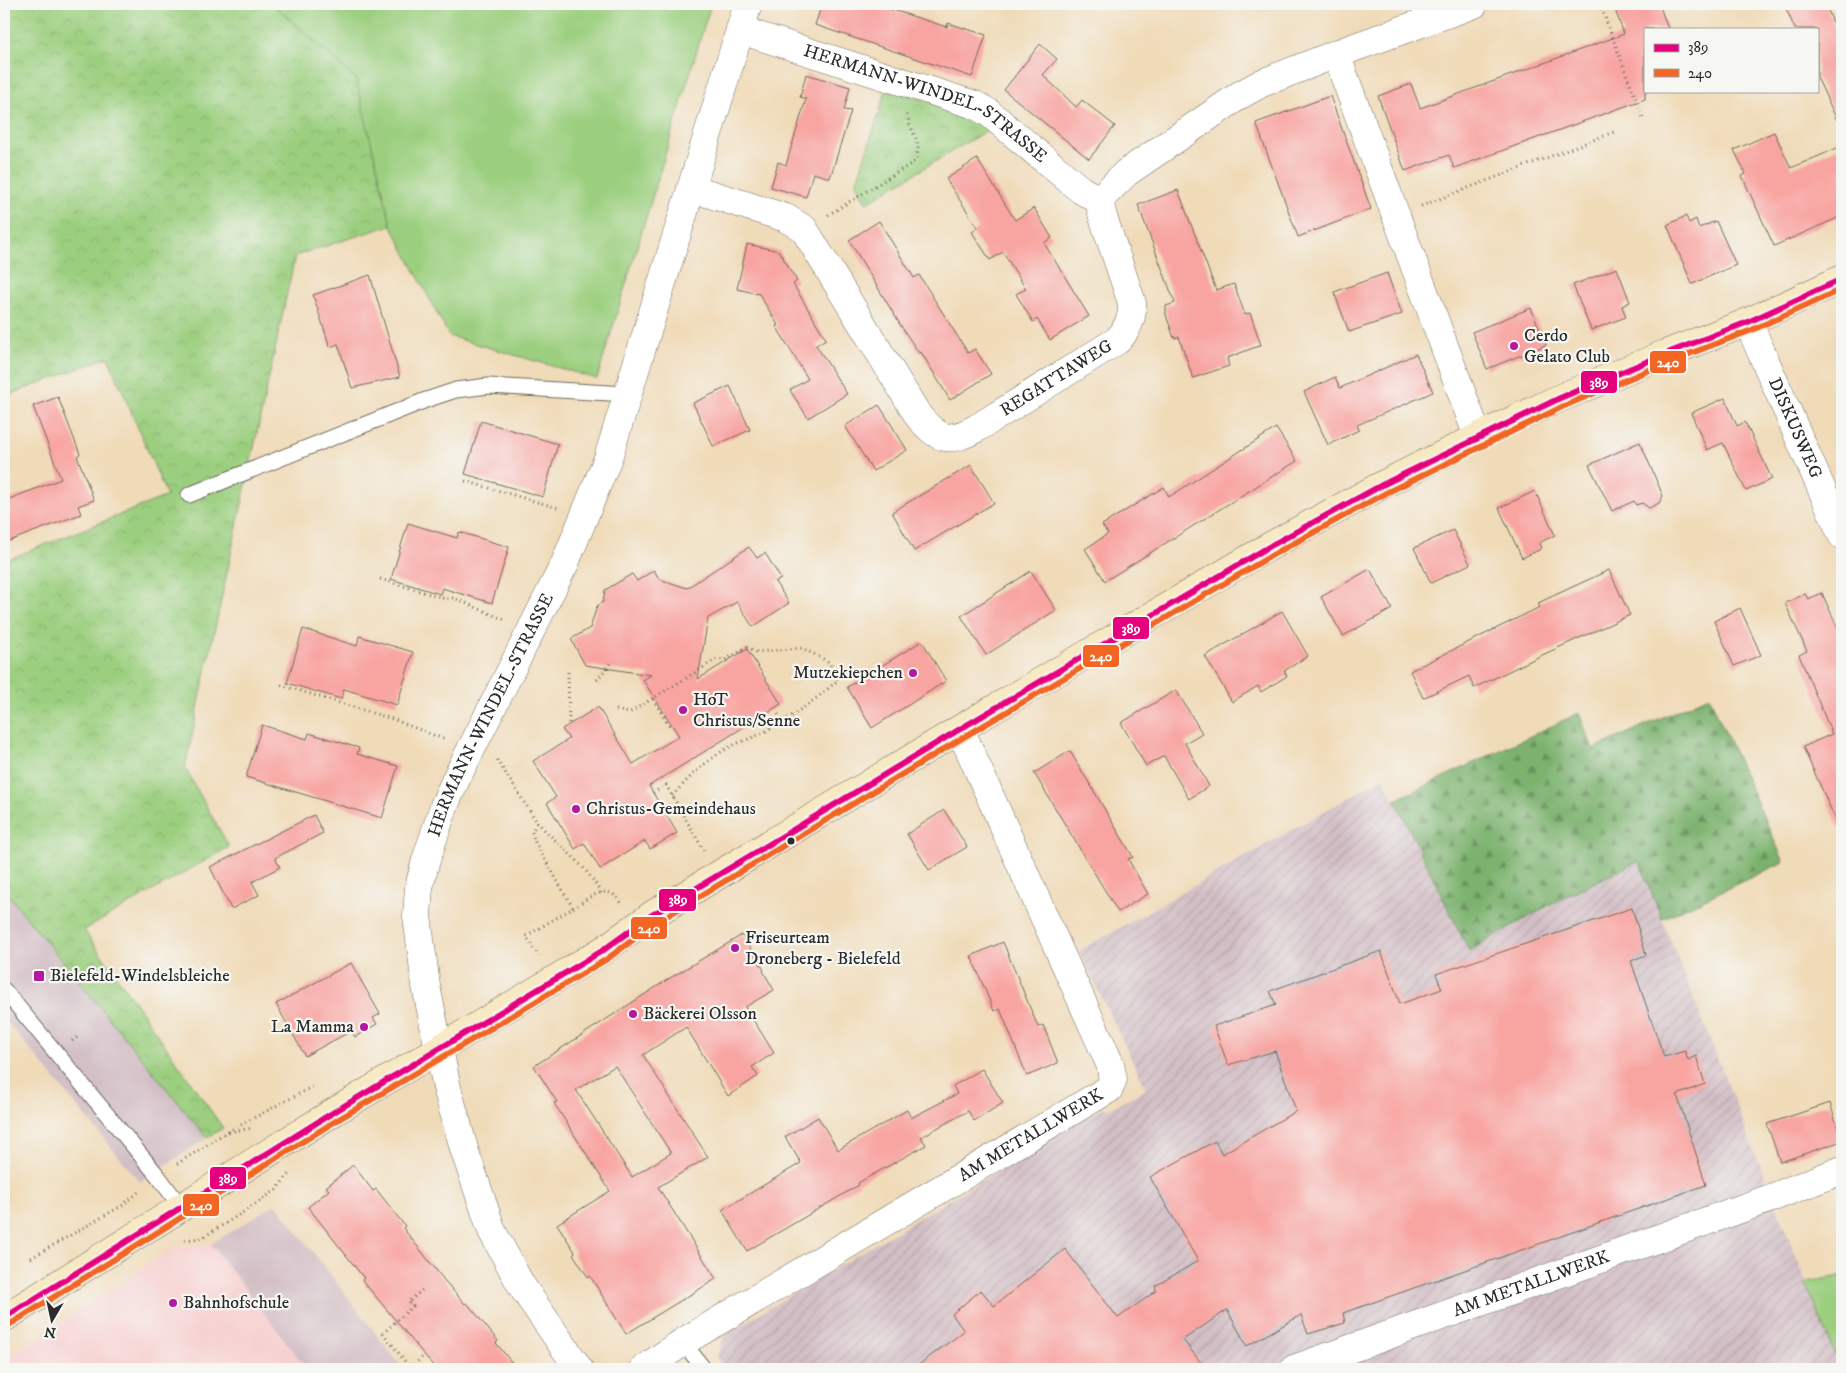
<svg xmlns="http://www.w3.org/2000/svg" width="1846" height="1373" font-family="'IM FELL DW Pica',serif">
<defs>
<pattern id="industrial-furrows" width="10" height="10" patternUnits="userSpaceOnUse" patternTransform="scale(1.25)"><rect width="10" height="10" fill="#d2bec5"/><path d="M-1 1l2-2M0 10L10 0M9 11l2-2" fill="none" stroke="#b4a3a9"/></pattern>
<pattern id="forest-firs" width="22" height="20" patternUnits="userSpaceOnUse" patternTransform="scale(1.25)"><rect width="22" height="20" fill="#7cb26e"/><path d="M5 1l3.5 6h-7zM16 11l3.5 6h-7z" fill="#66915b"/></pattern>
<pattern id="park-crowns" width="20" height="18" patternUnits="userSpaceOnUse" patternTransform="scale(1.25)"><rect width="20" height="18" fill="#9bcf7f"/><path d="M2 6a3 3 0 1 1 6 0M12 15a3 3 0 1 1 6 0" fill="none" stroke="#86b26e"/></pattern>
</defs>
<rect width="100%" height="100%" fill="#f6f6f2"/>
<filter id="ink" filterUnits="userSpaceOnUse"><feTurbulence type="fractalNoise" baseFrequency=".02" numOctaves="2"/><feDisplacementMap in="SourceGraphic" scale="10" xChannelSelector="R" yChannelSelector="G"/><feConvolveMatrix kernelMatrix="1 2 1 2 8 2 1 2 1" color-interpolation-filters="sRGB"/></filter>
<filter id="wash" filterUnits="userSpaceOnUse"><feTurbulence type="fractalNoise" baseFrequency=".0096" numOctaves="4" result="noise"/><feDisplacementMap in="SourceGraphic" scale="20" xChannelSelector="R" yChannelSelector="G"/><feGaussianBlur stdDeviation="1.12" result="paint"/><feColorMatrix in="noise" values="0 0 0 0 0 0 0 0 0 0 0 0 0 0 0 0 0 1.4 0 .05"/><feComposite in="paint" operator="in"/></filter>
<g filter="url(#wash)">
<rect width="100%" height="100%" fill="#f0dbb9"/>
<!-- built -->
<path fill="#f7d0d0" d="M211,1244L307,1369H4V1360L174,1247Z"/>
<!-- industrial -->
<path fill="url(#industrial-furrows)" d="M1383,778L1469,951L1558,900L1639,861L1841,1369H724L717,1358L720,1346L725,1337L734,1329L1104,1107L1107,1110L1146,1089L1079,951Z"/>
<!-- railway -->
<g fill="#d2bec5">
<path d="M4,890L207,1138L140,1182L4,1018Z"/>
<path d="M276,1204L403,1369H307L211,1244Z"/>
</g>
<!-- grass -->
<g fill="#9bcf7f" stroke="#637d55">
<path d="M273,4H711L597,379L449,336L391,225L356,80Z"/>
<path d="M1842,1276V1369H1841L1805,1282Z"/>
</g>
<!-- forest -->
<path fill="url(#forest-firs)" stroke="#546e4c" d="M1709,696L1784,862L1662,919L1639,861L1558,900L1469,951L1395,800L1579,713L1593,749Z"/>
<!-- park -->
<g fill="url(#park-crowns)" stroke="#637d55">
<path d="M4,4H273L356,79L391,225L295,256L185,768L229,847L84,930L223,1128L207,1138L4,890V561L167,496L108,357L4,397Z"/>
<path d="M887,88L965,113L989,129L866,203L856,184Z"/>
</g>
<g id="blocks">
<!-- building -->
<g fill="#f8a5a2" fill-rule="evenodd">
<path d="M822,4H874L947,27L948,23L986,35L972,77L815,25Z"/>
<path d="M1613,4H1659L1668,29H1645V99L1454,168L1449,155L1405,171L1378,96L1411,84L1420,108L1624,34Z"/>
<path d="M1784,4H1825L1842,43V131L1817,77V29H1795Z"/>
<path d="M1040,44L1057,59L1043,75L1076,107L1082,100L1115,126L1089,159L1004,90Z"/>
<path d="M806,74L850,87L844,110L851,111L830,178L813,173L806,197L771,187L778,162L786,165L806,99L800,97Z"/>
<path d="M1330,96L1371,209L1298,237L1256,123Z"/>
<path d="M1774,132L1791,168L1842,146V216L1774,246L1742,176L1746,174L1734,150Z"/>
<path d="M977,159L1015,220L1034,208L1052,238L1044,243L1089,316L1050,340L1037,319L1033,322L1016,294L1026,289L1003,252L990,260L972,232L978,228L946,179Z"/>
<path d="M1178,190L1216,290L1234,284L1245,315L1250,313L1261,345L1227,358L1229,366L1193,378L1179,337L1174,338L1166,315V306L1175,303L1138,205Z"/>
<path d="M1686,216L1689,223L1696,219L1699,228L1716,221L1736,265L1692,284L1667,225Z"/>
<path d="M879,221L914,278L919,275L968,353L975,349L991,374L950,400L921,352L919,353L901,326L849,240Z"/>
<path d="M747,244L779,251L797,281L793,284L826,339L816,345L847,394L808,418L790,390L808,379L776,326L778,325L759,294L737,289Z"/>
<path d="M1617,268L1630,302L1622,306L1626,317L1591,330L1573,285Z"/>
<path d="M1387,273L1402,314L1349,332L1334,292Z"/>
<path d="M370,275L400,377L352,388L338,344L330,347L313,295Z"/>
<path d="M1531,308L1546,345L1487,369L1472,332Z"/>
<path d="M1416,354L1433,392L1357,425L1359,430L1328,445L1304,392L1335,377L1340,388Z"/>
<path d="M730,386L750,430L713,446L693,403Z"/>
<path d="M58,397L80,454L77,456L94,500L78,506L81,514L4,543V501L61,479L33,406Z"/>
<path d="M1725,398L1737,426L1745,422L1772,479L1746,491L1723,443L1707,450L1691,413Z"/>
<path d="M879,405L907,450L873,471L845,426Z"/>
<path d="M481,421L558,444L543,497L465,474Z"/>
<path d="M1276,428L1297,461L1105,581L1085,549L1108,534L1102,525L1164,487L1169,497Z"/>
<path d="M1640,442L1663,496L1659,503L1649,508L1642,503L1636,505L1634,501L1612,511L1589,465Z"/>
<path d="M971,465L994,503L914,551L892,512Z"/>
<path d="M1535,491L1555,535L1539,543L1541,549L1522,558L1499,508Z"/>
<path d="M408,523L457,538L459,532L509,547L492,603L442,588L440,594L391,579Z"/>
<path d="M1453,530L1470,564L1431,583L1414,548Z"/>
<path d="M749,547L757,558L765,553L781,579L775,582L789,603L753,627L737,602L708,618L698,679L747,649L781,704L649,786L677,833L650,849L645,841L600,869L584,843L575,849L547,803L556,797L533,761L569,739L562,729L598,707L633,764L679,736L643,680L651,675L585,665L571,639L590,628L597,606L603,602L605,590L632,574L637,581L654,570L659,579L687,588Z"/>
<path d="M1370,569L1392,609L1343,636L1321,597Z"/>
<path d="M1609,570L1630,615L1540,656L1474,688L1469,676L1423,698L1410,671L1540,607L1538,603Z"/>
<path d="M1031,571L1056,610L986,655L961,616Z"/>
<path d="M1822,593L1842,638V834L1803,747L1832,734L1799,655L1807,651L1785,603L1805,594L1808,599Z"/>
<path d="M1740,608L1761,655L1734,666L1714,621Z"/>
<path d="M1282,611L1308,656L1284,671L1287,676L1261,692L1258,686L1232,702L1205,656Z"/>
<path d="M303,629L357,646L359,636L413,652L397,705L344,689L341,699L287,683Z"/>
<path d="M922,641L946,681L872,728L847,687Z"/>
<path d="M1176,690L1202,733L1185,743L1209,786L1189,799L1164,756L1146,766L1121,723Z"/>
<path d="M262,725L307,739L309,733L359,748L357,754L398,766L382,818L246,777Z"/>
<path d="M1070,751L1133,857L1128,859L1148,894L1118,912L1034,773Z"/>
<path d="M944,810L967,847L929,870L907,834Z"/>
<path d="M314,815L323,833L275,858L280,867L252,882L259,895L231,909L210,867Z"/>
<path d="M1632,908L1646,955L1631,961L1664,1057L1685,1051L1688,1060L1696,1056L1705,1084L1677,1095L1706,1185L1343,1313L1345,1323L1308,1334L1301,1315L1247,1346L1227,1310L1183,1340L1206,1369H913L964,1331L952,1314L981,1290L994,1306L1065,1249L1118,1318L1156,1291L1155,1286L1198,1261L1150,1177L1215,1141L1222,1154L1296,1111L1275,1051L1228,1065L1214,1026L1276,1005L1270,991L1381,951L1400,1004L1442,989L1436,974Z"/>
<path d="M742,935L764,970L763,971L774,990L745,1007L774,1053L752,1067L758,1076L728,1096L686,1027L643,1055L708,1157L658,1187L716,1279L626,1334L590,1276L588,1277L573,1254L575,1252L557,1224L610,1191L554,1103L557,1102L534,1066L670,978ZM615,1066L671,1153L632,1177L576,1090Z"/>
<path d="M1003,942L1038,1027L1043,1025L1058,1063L1027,1076L1000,1009L994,1011L971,956Z"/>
<path d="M351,963L380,1014L373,1018L377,1024L355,1037L351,1031L305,1056L276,1004Z"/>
<path d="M982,1069L1003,1103L974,1121L968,1111L921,1137L926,1145L858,1183L859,1185L747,1251L722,1210L801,1163L785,1137L818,1117L838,1150L907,1110L911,1118L957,1094L953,1086Z"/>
<path d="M1830,1103L1842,1141L1780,1162L1767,1124Z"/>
<path d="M353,1165L373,1191L376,1189L405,1226L403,1228L444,1280L465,1304L467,1303L498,1341L496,1343L517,1369H436L362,1280L364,1278L308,1207L329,1190L326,1187Z"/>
</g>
</g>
</g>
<g filter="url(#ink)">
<use href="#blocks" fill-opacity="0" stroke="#70695d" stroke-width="1"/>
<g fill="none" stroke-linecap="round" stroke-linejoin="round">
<defs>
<g id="lane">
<path d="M189,495L426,400L456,390L488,386L627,394"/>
<path d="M4,990L158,1176L181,1207"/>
<path d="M683,1342L704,1369"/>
</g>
<g id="street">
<path id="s1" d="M740,30L975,105L989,113L1081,190L1099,200"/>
<path d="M1336,54L1478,437"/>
<path id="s2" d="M691,188L786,218L804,229L919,417C940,441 949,443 977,428L1118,340C1128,329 1133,318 1132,303L1103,217L1099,200"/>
<path d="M1099,200L1126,173L1240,95L1262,83L1336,54L1474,4"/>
<path id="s3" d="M1748,322L1842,535"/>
<path id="s4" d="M579,1369L521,1285L492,1231L465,1152L447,1088L426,986L417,916L419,887L426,860L444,806L456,779L565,563L608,458L748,4"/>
<path id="s5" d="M644,1369L683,1342L1109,1089L1113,1079L1110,1064L960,729"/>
<path id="s6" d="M1294,1369L1771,1198L1842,1170"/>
</g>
<path id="secondary" d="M4,1318L329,1115L602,951L652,915L960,729L1272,545L1384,484L1478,437L1560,398L1665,354L1748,322L1842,279"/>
</defs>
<!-- lane casing -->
<use href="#lane" stroke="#70695d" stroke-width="17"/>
<!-- street casing -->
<use href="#street" stroke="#70695d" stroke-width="29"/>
<!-- secondary casing -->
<use href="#secondary" stroke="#70695d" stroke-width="29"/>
<!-- path -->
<g stroke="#70695d" stroke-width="3" stroke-dasharray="1 4" stroke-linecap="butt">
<path d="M1600,4L1643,118"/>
<path d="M1421,206L1614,132"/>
<path d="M828,215L914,162C925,141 909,133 907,113"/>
<path d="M465,481L558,508"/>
<path d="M380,579L443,598H454L505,620"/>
<path d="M568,672L569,725"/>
<path d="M597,680L612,661"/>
<path d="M281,685L392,719L446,740"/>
<path d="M653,699L670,727L673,726"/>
<path d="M616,710L629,713L717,659L725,660L747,647L757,652L802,648L829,662L838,680C817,699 792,717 766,731C754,738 740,741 728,748C706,760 689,778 672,796"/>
<path d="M778,714L782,721"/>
<path d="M497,760L537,822L532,832L535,842L573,908L526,936L539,956"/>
<path d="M653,793L666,785L704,851"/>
<path d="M537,822C559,846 586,864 601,893"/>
<path d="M573,908C590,897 608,881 622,904"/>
<path d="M72,1041L79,1036"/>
<path d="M229,1132L252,1128"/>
<path d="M177,1164L225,1133L312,1087"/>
<path d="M185,1240L202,1238L242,1213L276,1190L289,1174"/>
<path d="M31,1258L123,1205L141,1190"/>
<path d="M4,1351L12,1346"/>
<path d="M410,1368L425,1355"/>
<path d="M411,1369L383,1333L413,1306L408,1302L422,1290"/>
</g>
<!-- lane -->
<use href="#lane" stroke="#fff" stroke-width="15"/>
<!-- street -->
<use href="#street" stroke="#fff" stroke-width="28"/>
<!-- secondary -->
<use href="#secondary" stroke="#f6e9c3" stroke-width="28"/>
<defs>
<path id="bus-1" d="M4,1318L329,1115L602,951L652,915L960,729L1272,545L1384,484L1560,398L1665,354L1748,322L1842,279"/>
<path id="bus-2" d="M9,1325L334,1122L607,959L657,922L964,737L1276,553L1388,492L1564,406L1668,362L1752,330L1842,289"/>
</defs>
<!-- bus-1 casing -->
<use href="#bus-1" stroke="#f6f6f2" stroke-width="10"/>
<!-- bus-2 casing -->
<use href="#bus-2" stroke="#f6f6f2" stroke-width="10"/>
<!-- bus-1 -->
<use href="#bus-1" stroke="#e5007d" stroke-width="6"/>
<!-- bus-2 -->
<use href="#bus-2" stroke="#f26522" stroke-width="6"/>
</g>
</g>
<!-- markers -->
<g fill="#b5179e" stroke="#f6f6f2" stroke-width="2">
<circle cx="1514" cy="346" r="5"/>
<circle cx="913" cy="673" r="5"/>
<circle cx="683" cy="710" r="5"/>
<circle cx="576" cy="809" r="5"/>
<circle cx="735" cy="948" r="5"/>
<rect x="33" y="970" width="12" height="12" rx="2.5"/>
<circle cx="633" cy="1014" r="5"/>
<circle cx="364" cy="1027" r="5"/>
<circle cx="173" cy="1303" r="5"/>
</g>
<circle fill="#2b2b2b" stroke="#f6f6f2" stroke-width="2" cx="791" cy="841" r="4.5"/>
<g text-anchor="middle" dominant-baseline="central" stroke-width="4.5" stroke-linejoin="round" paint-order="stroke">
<!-- street labels -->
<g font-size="18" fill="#2b2b2b" stroke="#f6f6f2">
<text stroke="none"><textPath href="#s1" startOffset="201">HERMANN-WINDEL-STRASSE</textPath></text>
<text stroke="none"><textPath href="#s2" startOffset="502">REGATTAWEG</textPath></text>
<text stroke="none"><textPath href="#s3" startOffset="116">DISKUSWEG</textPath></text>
<text stroke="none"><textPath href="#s4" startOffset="704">HERMANN-WINDEL-STRASSE</textPath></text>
<text stroke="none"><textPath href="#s5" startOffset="452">AM METALLWERK</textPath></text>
<text stroke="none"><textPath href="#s6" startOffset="252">AM METALLWERK</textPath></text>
</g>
<!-- poi labels -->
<g font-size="18" fill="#2b2b2b" stroke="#f6f6f2" text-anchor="start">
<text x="1524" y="336">Cerdo<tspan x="1524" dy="21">Gelato Club</tspan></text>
<text x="903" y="673" text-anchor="end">Mutzekiepchen</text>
<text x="693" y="700">HoT<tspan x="693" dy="21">Christus/Senne</tspan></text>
<text x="586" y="809">Christus-Gemeindehaus</text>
<text x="745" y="938">Friseurteam<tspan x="745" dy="21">Droneberg - Bielefeld</tspan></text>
<text x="50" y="976">Bielefeld-Windelsbleiche</text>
<text x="643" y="1014">Bäckerei Olsson</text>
<text x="354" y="1027" text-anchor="end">La Mamma</text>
<text x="183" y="1303">Bahnhofschule</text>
</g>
</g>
<g stroke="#f6f6f2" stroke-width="2">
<rect x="1649" y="350" width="38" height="24" rx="5" fill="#f26522"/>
<rect x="1580" y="370" width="38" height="24" rx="5" fill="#e5007d"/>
<rect x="1112" y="616" width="38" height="24" rx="5" fill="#e5007d"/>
<rect x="1082" y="644" width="38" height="24" rx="5" fill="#f26522"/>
<rect x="658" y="888" width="39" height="24" rx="5" fill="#e5007d"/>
<rect x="630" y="916" width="38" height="24" rx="5" fill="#f26522"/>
<rect x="209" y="1166" width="38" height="24" rx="5" fill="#e5007d"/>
<rect x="182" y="1193" width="38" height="24" rx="5" fill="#f26522"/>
</g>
<g font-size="14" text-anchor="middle" font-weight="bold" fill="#fff">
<text x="1668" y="367">240</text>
<text x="1599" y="387">389</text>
<text x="1131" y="633">389</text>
<text x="1101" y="661">240</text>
<text x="678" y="904">389</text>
<text x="649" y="933">240</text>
<text x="228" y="1183">389</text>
<text x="201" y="1210">240</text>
</g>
<!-- margin -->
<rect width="1846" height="1373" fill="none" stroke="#f6f6f2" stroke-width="20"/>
<!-- legend -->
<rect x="1644" y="28" width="175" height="65" fill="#f6f6f2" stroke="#a5a5a2"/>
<rect x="1654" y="44" width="25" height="8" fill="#e5007d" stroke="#a5a5a2"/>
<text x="1688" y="52" font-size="15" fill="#2b2b2b">389</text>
<rect x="1654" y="69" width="25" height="8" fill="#f26522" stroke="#a5a5a2"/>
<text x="1688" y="78" font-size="15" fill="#2b2b2b">240</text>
<!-- north arrow -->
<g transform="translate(52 1320) rotate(189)" stroke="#f6f6f2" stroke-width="4" paint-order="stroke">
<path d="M0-4L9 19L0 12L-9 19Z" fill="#2b2b2b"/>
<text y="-8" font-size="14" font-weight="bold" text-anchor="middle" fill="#2b2b2b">N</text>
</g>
</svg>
